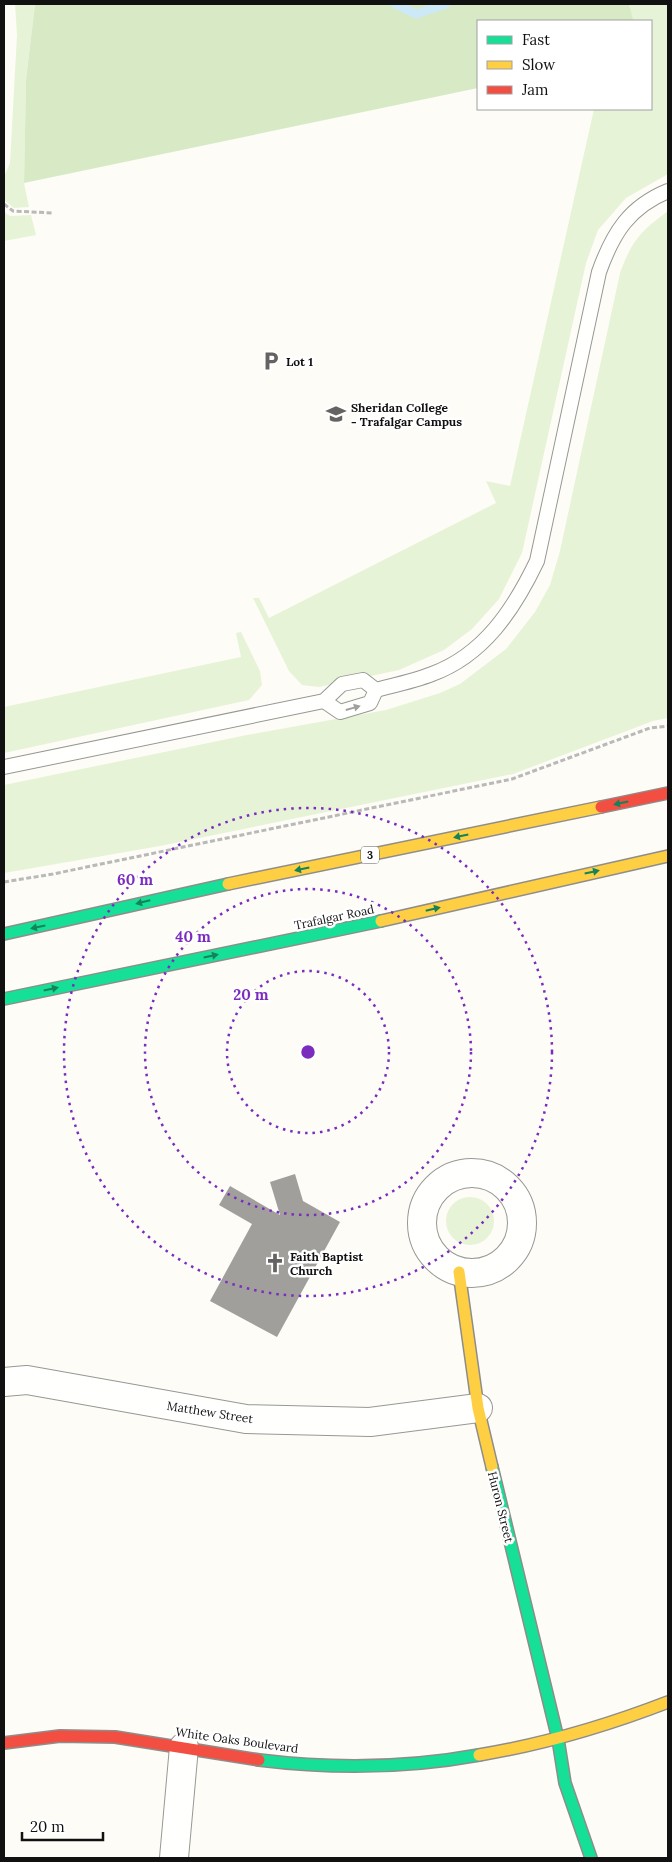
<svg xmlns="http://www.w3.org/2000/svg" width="672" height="1862" font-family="Lora,serif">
<rect width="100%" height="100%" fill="#fdfcf7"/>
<!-- green -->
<g fill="#e7f3d7">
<path d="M15,4H35L26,80L24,183L29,207L14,208L4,200V177L10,163L17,35Z"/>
<path d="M629,4H668V174L626,198L598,230L586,263L522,553L499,599L472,629L444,650L399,670L319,687L302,685L289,671L253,598H259L269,618L496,503L486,481L510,486L594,109H651V21H632Z"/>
<path d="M668,211V718L653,721L513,774L160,846L4,873V785L247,735L386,710L440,693L460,684L506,649L535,612L550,585L560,551L620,273C632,240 641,231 668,211Z"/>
<path d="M4,212L10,216L31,215L36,235L4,241Z"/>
<path d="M241,632L260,671L262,685L249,700L4,753V707L241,657L236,633Z"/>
<circle cx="470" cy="1221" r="24"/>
</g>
<!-- forest -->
<path fill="#d8eac5" d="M35,4H629L633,20L478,21V88L24,183L26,80Z"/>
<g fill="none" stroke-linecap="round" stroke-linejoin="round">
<!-- stream -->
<path stroke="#cde8f7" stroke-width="9" d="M395,4L416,14L446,4"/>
</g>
<!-- building -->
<path fill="#a19f9c" d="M295,1174L303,1201L340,1222L277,1337L210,1301L252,1224L219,1205L230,1186L280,1215L270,1182Z"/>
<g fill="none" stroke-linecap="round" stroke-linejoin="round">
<defs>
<g id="lane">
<path d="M376,690C395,685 414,681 432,674C484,655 514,609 537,561L599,272C613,233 629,207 668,191"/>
<path d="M324,701L340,712L370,703L376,690"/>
<path d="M4,767L324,701L342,684L363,680L376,690"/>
</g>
<g id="street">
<circle cx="472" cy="1223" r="50"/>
<path d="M4,1382L27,1380L246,1419L370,1422L478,1408"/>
<path d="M174,1858L184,1747"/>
</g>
<g id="fast">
<path d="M4,934L228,884"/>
<path d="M4,999L381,921"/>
<path d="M492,1467L558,1739L565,1783L591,1858"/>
<path d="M259,1760C332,1769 408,1768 479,1755"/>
</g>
<g id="slow">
<path d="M228,884L601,807"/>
<path d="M381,921L668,856"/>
<path d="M459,1272L478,1408L492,1467"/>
<path d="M479,1755C545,1744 606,1726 668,1702"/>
</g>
<g id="jam">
<path d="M601,807L668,793"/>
<path d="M4,1743L60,1736L115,1737L259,1760"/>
</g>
</defs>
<!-- lane casing -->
<use href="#lane" stroke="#979795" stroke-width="16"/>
<!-- street casing -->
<use href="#street" stroke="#979795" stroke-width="30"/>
<!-- fast casing -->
<use href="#fast" stroke="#8e8d8b" stroke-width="14"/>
<!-- slow casing -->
<use href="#slow" stroke="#8e8d8b" stroke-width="14"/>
<!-- jam casing -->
<use href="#jam" stroke="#8e8d8b" stroke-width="14"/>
<!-- path -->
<g stroke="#b9b9b8" stroke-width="3" stroke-dasharray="5 2.5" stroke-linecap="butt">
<path d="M4,204L13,211L53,213"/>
<path d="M4,882L53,874L512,779L650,728L668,726"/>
</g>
<!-- lane -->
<use href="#lane" stroke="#fffffe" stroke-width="14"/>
<!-- street -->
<use href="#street" stroke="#fffffe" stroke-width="28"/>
<!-- fast -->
<use href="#fast" stroke="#16e098" stroke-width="11"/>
<!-- slow -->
<use href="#slow" stroke="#ffcf43" stroke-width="11"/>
<!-- jam -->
<use href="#jam" stroke="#f24e42" stroke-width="11"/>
</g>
<!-- one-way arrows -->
<defs><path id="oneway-solid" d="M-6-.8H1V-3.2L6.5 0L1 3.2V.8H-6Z" transform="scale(1.25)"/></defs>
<use fill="#a0a09f" href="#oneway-solid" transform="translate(353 708) rotate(-16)"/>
<g fill="#14835b">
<use href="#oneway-solid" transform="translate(621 803) rotate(168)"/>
<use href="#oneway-solid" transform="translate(461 836) rotate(168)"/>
<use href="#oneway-solid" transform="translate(302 869) rotate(168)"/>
<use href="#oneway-solid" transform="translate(592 872) rotate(-12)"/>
<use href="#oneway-solid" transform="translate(143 902) rotate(166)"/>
<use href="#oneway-solid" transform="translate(433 909) rotate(-13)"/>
<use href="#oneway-solid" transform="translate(38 927) rotate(168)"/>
<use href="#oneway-solid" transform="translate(211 956) rotate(-12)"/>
<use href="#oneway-solid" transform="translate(51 989) rotate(-12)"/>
</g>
<!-- distance rings -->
<g fill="none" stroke="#7b2cbf" stroke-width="2.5" stroke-dasharray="2.5 5">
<circle cx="308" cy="1052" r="81"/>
<circle cx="308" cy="1052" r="163"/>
<circle cx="308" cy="1052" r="244"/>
</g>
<!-- icons -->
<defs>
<symbol id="parking-bare" viewBox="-9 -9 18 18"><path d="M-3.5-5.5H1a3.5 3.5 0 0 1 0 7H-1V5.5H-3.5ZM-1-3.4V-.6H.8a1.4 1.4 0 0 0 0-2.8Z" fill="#646362" stroke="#fff" stroke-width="2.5" paint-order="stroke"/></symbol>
<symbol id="university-bare" viewBox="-9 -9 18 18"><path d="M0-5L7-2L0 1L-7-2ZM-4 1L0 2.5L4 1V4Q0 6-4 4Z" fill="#646362" stroke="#fff" stroke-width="2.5" paint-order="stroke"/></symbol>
<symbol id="church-bare" viewBox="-9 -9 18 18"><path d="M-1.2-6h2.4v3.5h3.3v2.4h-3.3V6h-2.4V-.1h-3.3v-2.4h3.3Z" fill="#646362" stroke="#fff" stroke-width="2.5" paint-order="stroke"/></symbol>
</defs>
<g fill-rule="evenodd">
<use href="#parking-bare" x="257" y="347" width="28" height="28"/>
<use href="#university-bare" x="322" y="400" width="28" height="28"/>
<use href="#church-bare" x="261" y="1249" width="28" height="28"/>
</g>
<g text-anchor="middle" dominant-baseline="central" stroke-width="5" stroke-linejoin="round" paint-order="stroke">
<!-- shield labels -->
<rect fill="#fff" stroke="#585858" stroke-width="1" x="361" y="846.5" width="18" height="17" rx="4"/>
<g font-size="11" font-weight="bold" fill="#111">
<text x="370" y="855">3</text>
</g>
<!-- poi labels -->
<g font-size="12" font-weight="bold" fill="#111" stroke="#fff" text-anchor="start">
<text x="286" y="361">Lot 1</text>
<text x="351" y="407">Sheridan College<tspan x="351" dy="14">- Trafalgar Campus</tspan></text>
<text x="290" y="1256">Faith Baptist<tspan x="290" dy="14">Church</tspan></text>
</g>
<!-- street labels -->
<g font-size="12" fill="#111" stroke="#fff">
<text transform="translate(334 917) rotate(-12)">Trafalgar Road</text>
<text transform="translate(210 1412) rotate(9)">Matthew Street</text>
<text transform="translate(501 1507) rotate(76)">Huron Street</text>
<text transform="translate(237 1740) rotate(8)">White Oaks Boulevard</text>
</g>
</g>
<circle cx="308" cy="1052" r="8" fill="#7b2cbf" stroke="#fff" stroke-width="2.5"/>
<g font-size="15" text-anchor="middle" font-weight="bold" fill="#7b2cbf" stroke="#fff" stroke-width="5" stroke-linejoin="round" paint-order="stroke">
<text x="135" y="885">60 m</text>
<text x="193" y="942">40 m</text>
<text x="251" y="1000">20 m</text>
</g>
<!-- border -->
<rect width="672" height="1862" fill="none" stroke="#111111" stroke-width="10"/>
<!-- legend -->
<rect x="477" y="20" width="175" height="90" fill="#ffffff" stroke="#a0a0a0"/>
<rect x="487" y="36" width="25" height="8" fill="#16e098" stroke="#a0a0a0"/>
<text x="522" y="45" font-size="15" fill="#111111">Fast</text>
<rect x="487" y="61" width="25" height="8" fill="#ffcf43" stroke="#a0a0a0"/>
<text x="522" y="70" font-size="15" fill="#111111">Slow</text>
<rect x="487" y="86" width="25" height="8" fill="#f24e42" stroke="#a0a0a0"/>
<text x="522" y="95" font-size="15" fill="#111111">Jam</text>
<!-- scale -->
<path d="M22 1832v8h81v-8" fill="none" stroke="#111111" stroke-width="2.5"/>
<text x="30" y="1832" font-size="15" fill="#111111" stroke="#ffffff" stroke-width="4" paint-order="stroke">20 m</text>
</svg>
